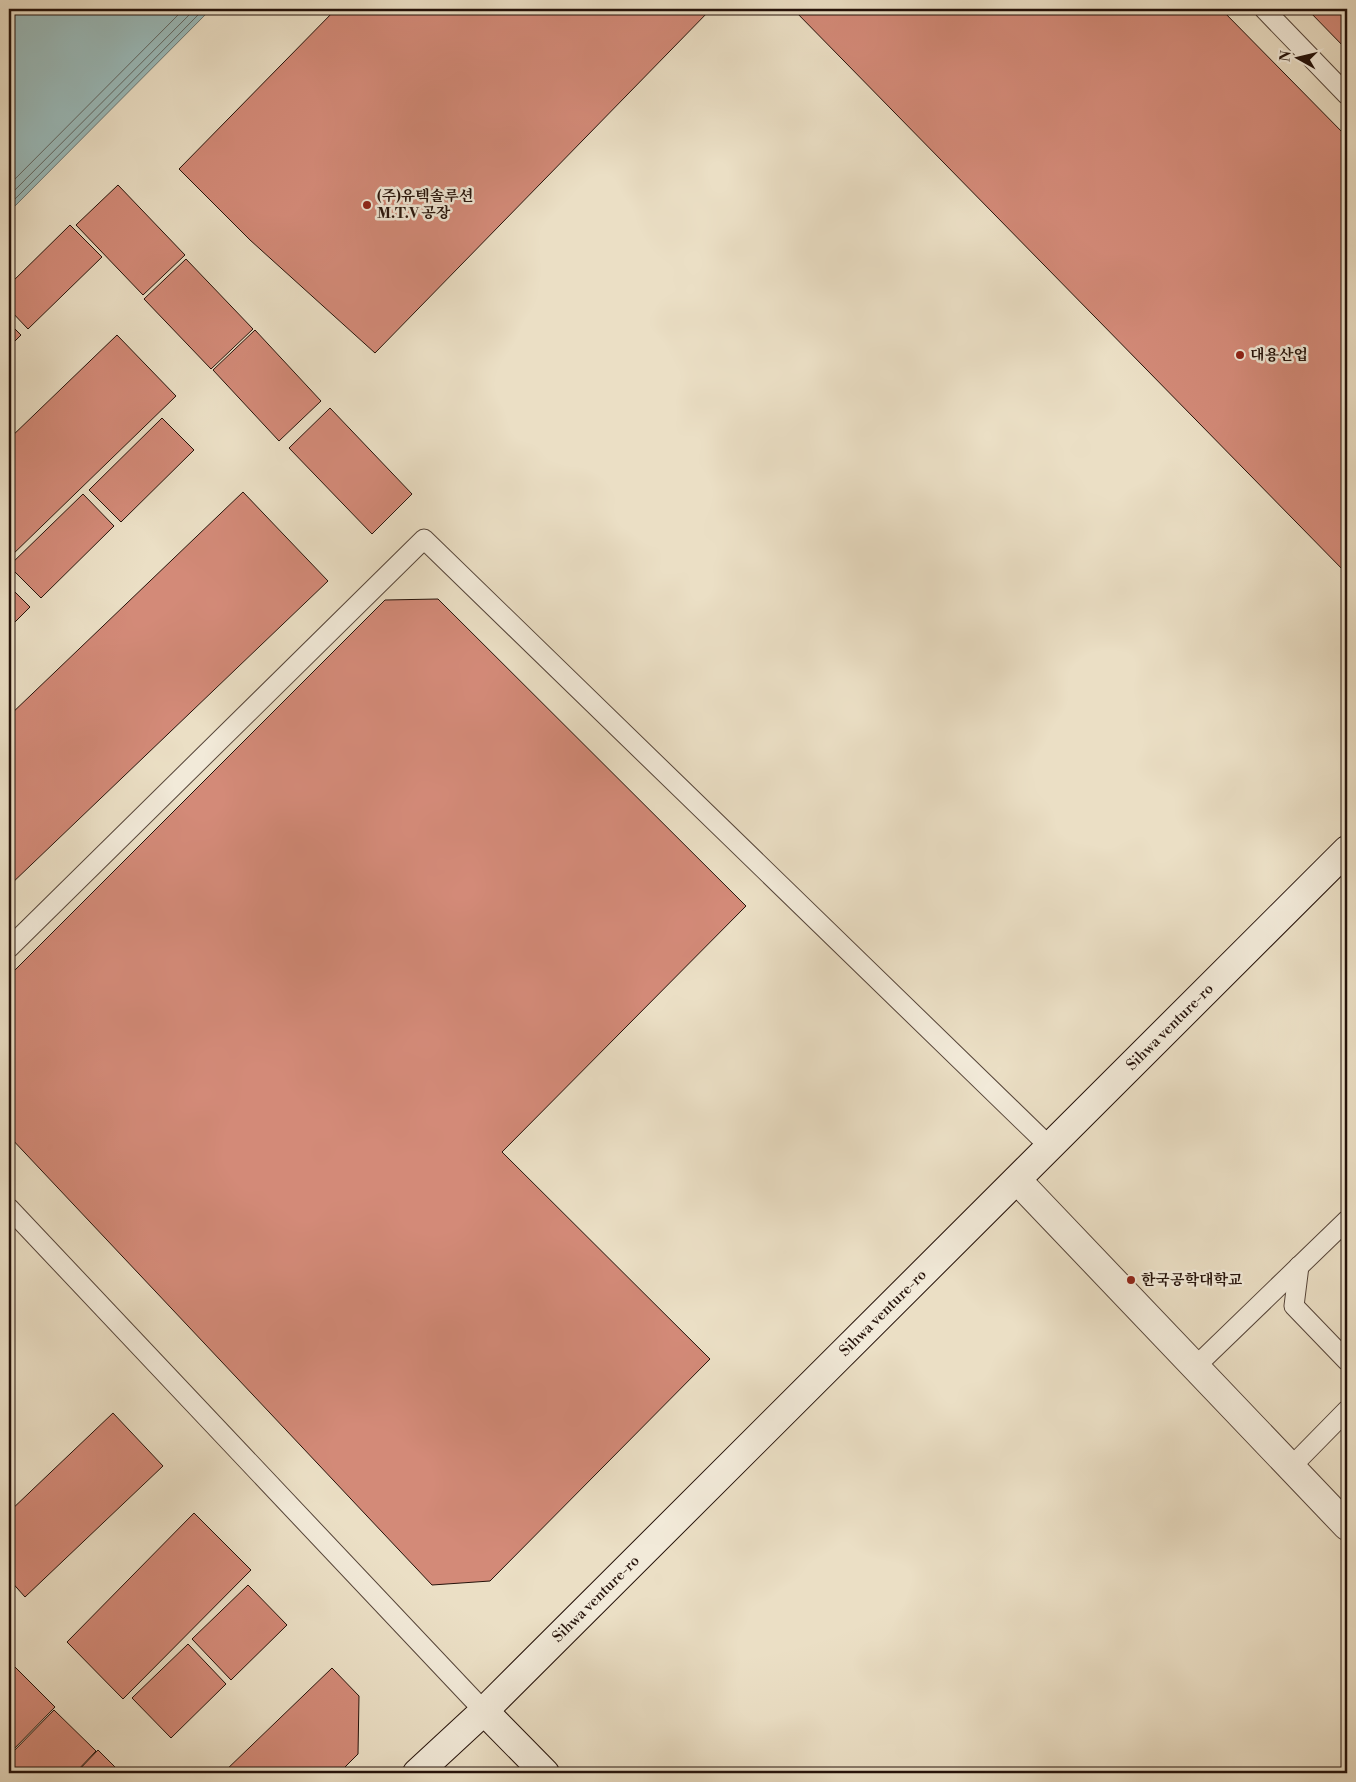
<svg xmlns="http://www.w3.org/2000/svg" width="1356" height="1782" font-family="'Libre Bodoni','Noto Serif KR',serif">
<rect width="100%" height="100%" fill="#ebdfc5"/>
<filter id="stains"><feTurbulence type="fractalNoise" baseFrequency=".004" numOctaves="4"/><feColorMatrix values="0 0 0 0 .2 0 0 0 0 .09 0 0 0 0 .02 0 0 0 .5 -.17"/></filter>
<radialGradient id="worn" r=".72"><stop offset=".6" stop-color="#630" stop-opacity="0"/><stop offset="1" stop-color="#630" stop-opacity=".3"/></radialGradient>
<!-- water -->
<path fill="#9abbbb" stroke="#6b7774" d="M9,9H211L9,212Z"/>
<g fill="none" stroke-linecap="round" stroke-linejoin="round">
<!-- shore -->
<g stroke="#606662" stroke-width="1">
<path d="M9,185L184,9"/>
<path d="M9,196L195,9"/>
<path d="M9,205L204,9"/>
</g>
</g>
<!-- building -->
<g fill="#d38a78" stroke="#25120a">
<path d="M336,9H711L375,353L250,240L179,169Z"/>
<path d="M793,9H1221L1347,137V574Z"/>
<path d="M1307,9H1347V50Z"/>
<path d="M118,185L185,255L143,295L76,225Z"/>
<path d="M70,225L102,257L28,329L9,309V285Z"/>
<path d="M186,259L253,329L211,369L144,299Z"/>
<path d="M9,323L21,335L9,347Z"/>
<path d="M255,330L321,401L279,441L213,370Z"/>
<path d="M117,335L176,396L9,558V439Z"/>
<path d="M330,408L412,494L372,534L289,448Z"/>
<path d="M162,418L194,450L121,522L89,490Z"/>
<path d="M243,492L328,581L9,886V716Z"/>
<path d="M83,494L114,526L41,598L9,566Z"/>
<path d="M9,586L30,607L9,628Z"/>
<path d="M438,599L746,906L502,1152L710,1359L490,1581L432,1585L9,1136V976L385,600Z"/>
<path d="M113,1413L163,1466L25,1597L9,1579V1512Z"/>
<path d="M194,1513L251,1570L123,1699L67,1642Z"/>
<path d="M248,1585L287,1625L231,1680L192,1639Z"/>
<path d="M188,1644L226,1684L171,1738L132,1698Z"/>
<path d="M9,1656L14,1661L9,1666Z"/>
<path d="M13,1665L55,1707L9,1754V1669Z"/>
<path d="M332,1668L359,1696L358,1754L339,1773H223Z"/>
<path d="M54,1710L96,1751L75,1773H12L9,1770V1756Z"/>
<path d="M98,1750L121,1773H76Z"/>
</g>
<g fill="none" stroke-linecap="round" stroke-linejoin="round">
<defs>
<g id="lane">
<path d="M1264,9L1347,95"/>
<path d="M9,948L424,539L1050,1147"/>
<path d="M9,1208L484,1711"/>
<path d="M1299,1266L1294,1306L1347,1361"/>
<path d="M1195,1367L1347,1220"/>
<path d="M1291,1467L1347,1410"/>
</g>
<path id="street" d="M1017,1180L1347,1526"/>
<g id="secondary">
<path d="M484,1711L545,1773"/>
<path d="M417,1773L484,1711L1347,850"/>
</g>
</defs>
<!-- lane casing -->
<use href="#lane" stroke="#564539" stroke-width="21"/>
<!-- street casing -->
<use href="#street" stroke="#564539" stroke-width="30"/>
<!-- secondary casing -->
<use href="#secondary" stroke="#25120a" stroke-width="30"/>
<!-- lane -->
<use href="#lane" stroke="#f2ead9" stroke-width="19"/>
<!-- street -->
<use href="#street" stroke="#f2ead9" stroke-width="28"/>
<!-- secondary -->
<use href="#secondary" stroke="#f2ead9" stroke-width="28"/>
</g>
<!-- markers -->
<g fill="#8f2418" stroke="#f2ead9" stroke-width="2">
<circle cx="367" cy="205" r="5"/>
<circle cx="1240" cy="355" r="5"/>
<circle cx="1131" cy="1280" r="5"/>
</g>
<g text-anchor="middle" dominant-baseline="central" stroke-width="5" stroke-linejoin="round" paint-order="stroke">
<!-- poi labels -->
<g font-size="15" font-weight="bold" fill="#25120a" stroke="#f2ead9" text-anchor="start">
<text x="377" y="196">(주)유텍솔루션<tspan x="377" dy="17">M.T.V 공장</tspan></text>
<text x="1250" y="355">대용산업</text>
<text x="1141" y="1280">한국공학대학교</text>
</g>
<!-- street labels -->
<g font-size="15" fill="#25120a" stroke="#f2ead9">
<text transform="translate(1170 1027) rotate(-45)">Sihwa venture-ro</text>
<text transform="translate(883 1313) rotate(-45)">Sihwa venture-ro</text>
<text transform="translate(596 1599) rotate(-45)">Sihwa venture-ro</text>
</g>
</g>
<!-- margin -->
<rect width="1356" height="1782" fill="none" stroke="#ebdfc5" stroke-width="30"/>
<rect x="10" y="10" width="1336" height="1762" fill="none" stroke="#25120a" stroke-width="2.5"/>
<rect x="15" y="15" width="1326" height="1752" fill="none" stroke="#25120a"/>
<!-- north arrow -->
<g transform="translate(1298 58) rotate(278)" stroke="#f2ead9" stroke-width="4" paint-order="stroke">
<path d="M0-4L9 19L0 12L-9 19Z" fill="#25120a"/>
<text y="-8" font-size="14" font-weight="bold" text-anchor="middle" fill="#25120a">N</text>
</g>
<rect width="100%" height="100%" filter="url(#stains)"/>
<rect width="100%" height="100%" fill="url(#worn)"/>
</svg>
